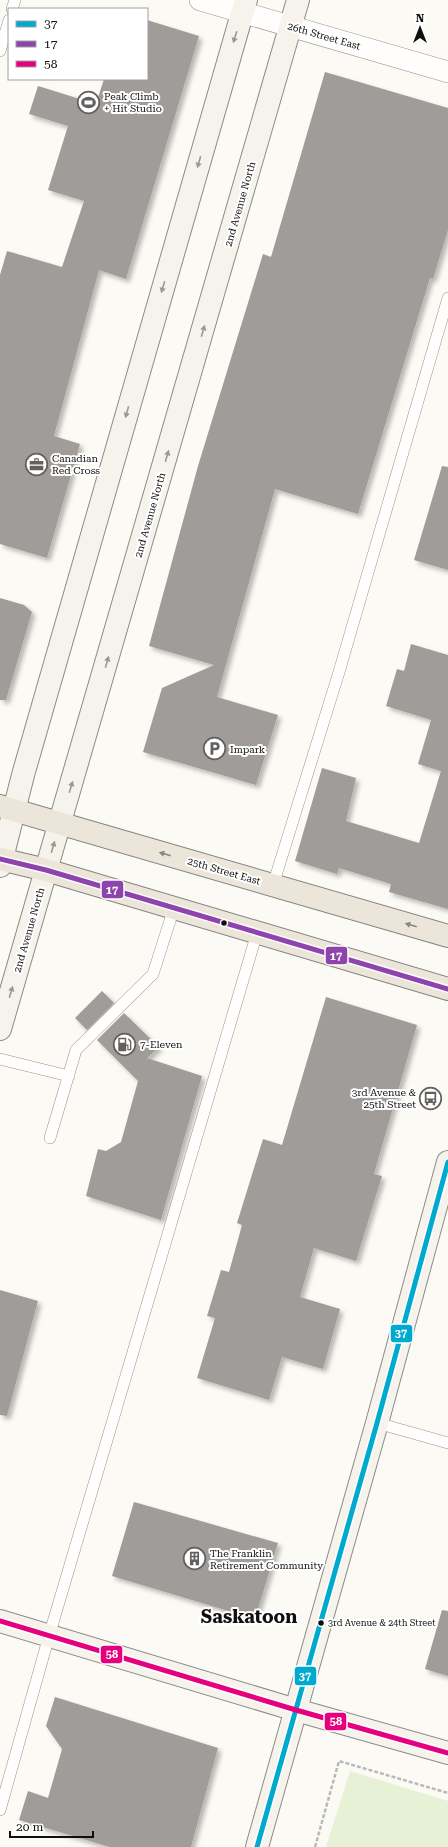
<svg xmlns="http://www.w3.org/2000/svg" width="448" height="1847" font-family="'Roboto Serif',serif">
<defs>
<filter id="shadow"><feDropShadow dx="3.5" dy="3.5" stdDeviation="2" flood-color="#0004"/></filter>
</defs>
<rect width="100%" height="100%" fill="#fcfaf4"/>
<!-- green -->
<path fill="#e7f1d5" d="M350,1771L448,1801V1847H326Z"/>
<!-- building -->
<g fill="#9f9c99" filter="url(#shadow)">
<path d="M147,20L199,36L126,279L99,270L54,436L80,444L47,558L0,544V275L7,251L62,267L84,201L48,190L68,126L29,114L38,86L96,104L104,79H147Z"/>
<path d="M325,72L448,108V230L433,279L430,278L358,514L275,489L217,697L278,715L256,785L143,752L162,688L214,665L149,646L198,466L263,254L271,257Z"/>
<path d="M442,466L448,467V570L414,560Z"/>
<path d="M0,598L24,605L32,612L6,700H0Z"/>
<path d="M411,644L448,655V909L389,892L391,884L339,868L337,874L295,861L322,768L356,778L346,821L419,843L441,771L418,764L431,720L386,706L397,669L404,671Z"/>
<path d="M102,991L114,1003L87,1030L75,1018Z"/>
<path d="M326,997L417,1025L374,1174L382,1176L356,1261L314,1248L300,1297L340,1309L323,1369L282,1357L269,1400L197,1378L215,1318L207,1316L221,1270L229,1272L242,1225L237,1223L263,1139L282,1145Z"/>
<path d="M124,1013L159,1047L147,1058L202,1076L161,1220L86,1196L98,1149L106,1151L121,1142L138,1081L97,1040Z"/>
<path d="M0,1290L38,1301L7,1416L0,1415Z"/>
<path d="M134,1502L278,1543L255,1619L112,1576Z"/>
<path d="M442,1610L448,1611V1676L425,1669Z"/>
<path d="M55,1697L218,1748L191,1847H110L19,1820L28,1791L48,1798L62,1749L46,1726Z"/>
</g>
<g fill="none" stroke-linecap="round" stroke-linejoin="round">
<defs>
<g id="lane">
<path d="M12,9L15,0"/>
<path d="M0,51L9,20"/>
<path d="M273,885L339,672L448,298"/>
<path d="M0,1059L69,1076"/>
<path d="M50,1138L76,1050L153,974L174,908"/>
<path d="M377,1423L448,1443"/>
<path d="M0,1810L49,1636L257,933"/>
</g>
<path id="street" d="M200,0L448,72"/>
<g id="secondary">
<path d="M0,866L23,775L246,0"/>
<path d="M0,1029L298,0"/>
<path d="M0,1621L296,1710L448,1753"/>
<path d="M257,1847L377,1423L448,1162"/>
</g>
<g id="primary">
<path d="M0,806L448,936"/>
<path d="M0,859L46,870L448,989"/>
</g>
</defs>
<!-- lane casing -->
<use href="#lane" stroke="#969592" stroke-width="12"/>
<!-- street casing -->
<use href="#street" stroke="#969592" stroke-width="22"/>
<!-- secondary casing -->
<use href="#secondary" stroke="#8c8b89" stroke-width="24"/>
<!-- primary casing -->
<use href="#primary" stroke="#83827f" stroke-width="24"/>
<!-- path -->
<path stroke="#b9b9b8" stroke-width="2.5" stroke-dasharray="4 2" stroke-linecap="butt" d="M315,1847L339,1761L448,1793"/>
<!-- lane -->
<use href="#lane" stroke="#fffefd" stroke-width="11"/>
<!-- street -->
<use href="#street" stroke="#fffefd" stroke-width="21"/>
<!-- secondary -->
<use href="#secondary" stroke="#f5f3eb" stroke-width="22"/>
<!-- primary -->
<use href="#primary" stroke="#ece6da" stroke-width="22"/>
<defs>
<path id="bus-1" d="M257,1847L377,1423L448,1162"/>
<path id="bus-2" d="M0,859L46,870L448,989"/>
<path id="bus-3" d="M0,1621L296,1710L448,1753"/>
</defs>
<!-- bus-1 casing -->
<use href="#bus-1" stroke="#fff" stroke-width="8"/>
<!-- bus-2 casing -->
<use href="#bus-2" stroke="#fff" stroke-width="8"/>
<!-- bus-3 casing -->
<use href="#bus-3" stroke="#fff" stroke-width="8"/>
<!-- bus-1 -->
<use href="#bus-1" stroke="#00a9ce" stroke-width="5"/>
<!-- bus-2 -->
<use href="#bus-2" stroke="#8e44ad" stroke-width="5"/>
<!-- bus-3 -->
<use href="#bus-3" stroke="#e5007d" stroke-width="5"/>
</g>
<!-- one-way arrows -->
<defs><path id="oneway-solid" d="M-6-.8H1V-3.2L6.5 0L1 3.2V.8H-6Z"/></defs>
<g fill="#999893">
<use href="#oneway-solid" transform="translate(235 37) rotate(107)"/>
<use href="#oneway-solid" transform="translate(199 162) rotate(106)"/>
<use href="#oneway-solid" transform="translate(163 287) rotate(106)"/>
<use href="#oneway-solid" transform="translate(203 331) rotate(-74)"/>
<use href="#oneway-solid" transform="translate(127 412) rotate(106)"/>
<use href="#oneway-solid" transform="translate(167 456) rotate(-74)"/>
<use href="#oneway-solid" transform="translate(107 662) rotate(-74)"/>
<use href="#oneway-solid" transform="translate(71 787) rotate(-73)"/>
<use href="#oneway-solid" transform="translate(53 847) rotate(-74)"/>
<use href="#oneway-solid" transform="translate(11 992) rotate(-74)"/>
</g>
<g fill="#89857f">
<use href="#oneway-solid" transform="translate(165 854) rotate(-164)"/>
<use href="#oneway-solid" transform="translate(411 925) rotate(-164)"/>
</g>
<!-- icons -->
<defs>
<symbol id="stadium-ring" viewBox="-11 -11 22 22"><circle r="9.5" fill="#fff" stroke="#62615f" stroke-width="1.5"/><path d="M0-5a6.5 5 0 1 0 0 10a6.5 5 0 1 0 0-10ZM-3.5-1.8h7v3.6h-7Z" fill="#62615f"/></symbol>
<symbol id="office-ring" viewBox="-11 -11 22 22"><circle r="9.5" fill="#fff" stroke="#62615f" stroke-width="1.5"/><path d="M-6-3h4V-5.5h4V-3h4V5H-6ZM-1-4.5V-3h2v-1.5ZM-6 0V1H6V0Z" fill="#62615f"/></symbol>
<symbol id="parking-ring" viewBox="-11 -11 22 22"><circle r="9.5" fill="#fff" stroke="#62615f" stroke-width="1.5"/><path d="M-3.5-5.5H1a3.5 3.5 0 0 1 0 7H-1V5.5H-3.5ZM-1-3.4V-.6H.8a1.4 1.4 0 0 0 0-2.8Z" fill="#62615f"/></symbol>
<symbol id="fuel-ring" viewBox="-11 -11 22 22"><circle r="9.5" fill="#fff" stroke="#62615f" stroke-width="1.5"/><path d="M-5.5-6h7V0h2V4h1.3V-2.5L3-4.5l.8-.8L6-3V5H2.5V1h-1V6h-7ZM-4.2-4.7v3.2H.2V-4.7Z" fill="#62615f"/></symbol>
<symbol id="bus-ring" viewBox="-11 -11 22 22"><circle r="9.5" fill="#fff" stroke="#62615f" stroke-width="1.5"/><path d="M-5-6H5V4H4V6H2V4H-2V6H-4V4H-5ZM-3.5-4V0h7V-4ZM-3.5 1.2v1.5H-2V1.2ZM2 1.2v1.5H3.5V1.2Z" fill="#62615f"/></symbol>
<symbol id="building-ring" viewBox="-11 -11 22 22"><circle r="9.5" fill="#fff" stroke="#62615f" stroke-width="1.5"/><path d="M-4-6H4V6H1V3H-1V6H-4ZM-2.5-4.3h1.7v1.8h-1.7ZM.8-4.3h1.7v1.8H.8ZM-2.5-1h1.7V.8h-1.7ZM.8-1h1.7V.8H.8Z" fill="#62615f"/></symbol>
</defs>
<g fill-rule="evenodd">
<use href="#stadium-ring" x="76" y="90" width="25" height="25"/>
<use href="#office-ring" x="24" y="452" width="25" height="25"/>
<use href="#parking-ring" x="202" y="736" width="25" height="25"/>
<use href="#fuel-ring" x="112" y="1032" width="25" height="25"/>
<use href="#bus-ring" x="418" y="1086" width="25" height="25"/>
<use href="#building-ring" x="182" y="1546" width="25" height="25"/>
</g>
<!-- markers -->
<g fill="#0f0f0f" stroke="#fff" stroke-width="1.5">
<circle cx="224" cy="923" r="3.5"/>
<circle cx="321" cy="1623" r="3.5"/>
</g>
<g text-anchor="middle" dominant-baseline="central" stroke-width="4" stroke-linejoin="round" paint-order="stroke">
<!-- bus labels -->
<g font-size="9" fill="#0f0f0f" stroke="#fff" text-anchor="start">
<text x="328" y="1623">3rd Avenue &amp; 24th Street</text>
</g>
<!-- street labels -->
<g font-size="10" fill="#0f0f0f" stroke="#fff">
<text transform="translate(324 36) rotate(16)">26th Street East</text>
<text transform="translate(240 204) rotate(-74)">2nd Avenue North</text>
<text transform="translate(150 515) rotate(-74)">2nd Avenue North</text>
<text transform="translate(224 871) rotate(16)">25th Street East</text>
<text transform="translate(29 930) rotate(-74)">2nd Avenue North</text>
</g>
<!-- poi labels -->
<g font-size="10" fill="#0f0f0f" stroke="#fff" text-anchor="start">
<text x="104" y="96">Peak Climb<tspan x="104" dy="12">+ Hit Studio</tspan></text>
<text x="52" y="458">Canadian<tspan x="52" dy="12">Red Cross</tspan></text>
<text x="230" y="749">Impark</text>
<text x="140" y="1044">7-Eleven</text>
<text x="416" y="1092" text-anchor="end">3rd Avenue &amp;<tspan x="416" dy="12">25th Street</tspan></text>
<text x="210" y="1553">The Franklin<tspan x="210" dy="12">Retirement Community</tspan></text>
</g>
<!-- town labels -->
<g font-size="18" font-weight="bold" fill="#0f0f0f" stroke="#fff">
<text x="249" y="1616">Saskatoon</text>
</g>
</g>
<g stroke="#fff" stroke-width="1.5">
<rect x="101" y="880" width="23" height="19" rx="4" fill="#8e44ad"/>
<rect x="325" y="946" width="23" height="19" rx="4" fill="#8e44ad"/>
<rect x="390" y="1324" width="23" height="19" rx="4" fill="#00a9ce"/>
<rect x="100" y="1645" width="23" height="19" rx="4" fill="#e5007d"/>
<rect x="294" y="1666" width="23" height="20" rx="4" fill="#00a9ce"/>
<rect x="324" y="1712" width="23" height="19" rx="4" fill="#e5007d"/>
</g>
<g font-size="11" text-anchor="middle" font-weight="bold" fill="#fff">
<text x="112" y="894">17</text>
<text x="336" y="960">17</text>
<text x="401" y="1337">37</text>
<text x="112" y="1658">58</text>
<text x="305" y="1680">37</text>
<text x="336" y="1725">58</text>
</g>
<!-- legend -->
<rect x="8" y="8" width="140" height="72" fill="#ffffff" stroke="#9f9f9f"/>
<rect x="16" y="21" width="20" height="6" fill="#00a9ce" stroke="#9f9f9f"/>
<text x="44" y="28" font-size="12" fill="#0f0f0f">37</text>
<rect x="16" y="41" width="20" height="6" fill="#8e44ad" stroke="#9f9f9f"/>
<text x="44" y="48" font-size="12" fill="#0f0f0f">17</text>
<rect x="16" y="61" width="20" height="6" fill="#e5007d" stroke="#9f9f9f"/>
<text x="44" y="68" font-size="12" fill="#0f0f0f">58</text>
<!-- north arrow -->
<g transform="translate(420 28)" stroke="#ffffff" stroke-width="3" paint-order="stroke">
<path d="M0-3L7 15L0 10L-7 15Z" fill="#0f0f0f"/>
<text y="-6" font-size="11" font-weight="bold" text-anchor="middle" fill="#0f0f0f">N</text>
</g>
<!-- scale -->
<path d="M10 1831v6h83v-6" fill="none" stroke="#0f0f0f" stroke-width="2"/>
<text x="16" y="1831" font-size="12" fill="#0f0f0f" stroke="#ffffff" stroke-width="3" paint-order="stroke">20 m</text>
</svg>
